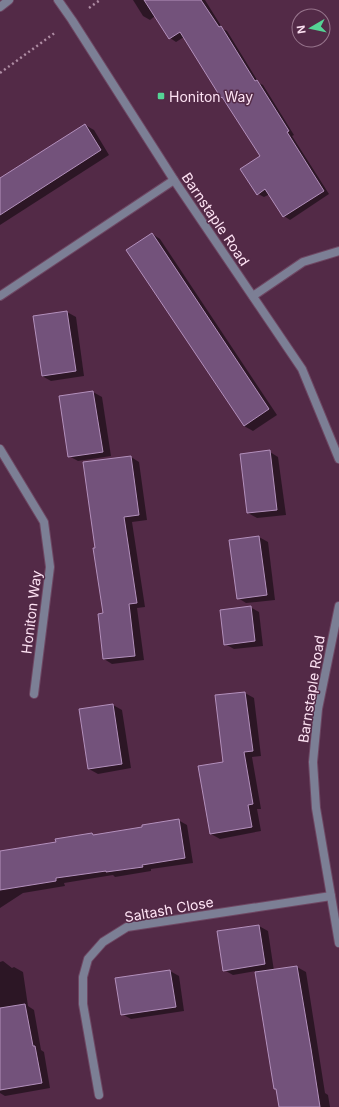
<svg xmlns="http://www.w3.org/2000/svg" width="339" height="1107" font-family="Inter,sans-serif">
<rect width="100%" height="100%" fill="#532a47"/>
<!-- shadow -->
<g fill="#0007">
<path d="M133,0H205L223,29L227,31L259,83L263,85L294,135L292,136L329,194L290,220L284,216L270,194L264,197L258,194L261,156L224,98L221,97L184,37L176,42L170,38L155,16L150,20L143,16Z"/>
<path d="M85,125L94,130L109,155L0,225V179Z"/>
<path d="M152,234L160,239L277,415L253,431L244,426Z"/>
<path d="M67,312L76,317L84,376L51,381L42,376Z"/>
<path d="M93,392L102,397L111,456L78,461L69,456L60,397Z"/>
<path d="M270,452L278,457L286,515L257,518L248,513Z"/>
<path d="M131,457L139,462L147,520L132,522L145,607L137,608L144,660L112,664L104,659V614L96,548Z"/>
<path d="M259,537L268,542L275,600L246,603L238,598L230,540Z"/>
<path d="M250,607L259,612L263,646L234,649L225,644Z"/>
<path d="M245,693L254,698L261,756L252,757L261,809H257L261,831L220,839L211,834L224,763Z"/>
<path d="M113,705L122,710L131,768L98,774L89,769L80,710Z"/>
<path d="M178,820L187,825L193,863L151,869V871L115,877L113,875L64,883L65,886L23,893L0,908V852L57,843L92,834L95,836L143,828Z"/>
<path d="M259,926L268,931L274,971L297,967L306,972L325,1093L328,1095L330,1107H281L278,1090L275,1088L256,971L233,975L224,970Z"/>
<path d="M3,961L12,968L14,967L23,972L28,1006L34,1010L41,1050L44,1052L50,1088L5,1096L0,1093V962Z"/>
<path d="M170,971L179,976L184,1011L131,1019L122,1014Z"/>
</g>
<!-- building -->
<g fill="#73527b" stroke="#b390bc">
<path d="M144,0H201L219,27L221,26L255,81L257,80L289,131L287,132L324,191L283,217L265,189L257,195L240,169L260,156L222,97L221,98L180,32L169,39Z"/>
<path d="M85,124L101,150L0,215V178Z"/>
<path d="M152,233L269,409L244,426L126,250Z"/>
<path d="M67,311L76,371L42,376L33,316Z"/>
<path d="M93,391L103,452L68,457L59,396Z"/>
<path d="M270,450L277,510L247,513L240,454Z"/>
<path d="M131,456L139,515L124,517L137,603L129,604L135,656L103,659L98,614L103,613L93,548H95L83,462Z"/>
<path d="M259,536L267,595L237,599L229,540Z"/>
<path d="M251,606L255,641L224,645L220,610Z"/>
<path d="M245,692L253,751L244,752L253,804L248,805L252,827L210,834L198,766L223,762L215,695Z"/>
<path d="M113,704L122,764L88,769L79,709Z"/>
<path d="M179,819L185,858L142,865L143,867L106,872V871L56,878V881L0,890V851L56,842L55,839L92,833L93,835L142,827V825Z"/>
<path d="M259,925L265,964L223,971L217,931Z"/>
<path d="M297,966L311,1049L320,1107H279L276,1089H274L255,972Z"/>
<path d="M170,970L176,1007L121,1015L115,978Z"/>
<path d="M25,1004L33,1046H35L42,1083L0,1090V1008Z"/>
</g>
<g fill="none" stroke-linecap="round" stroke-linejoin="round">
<defs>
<g id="minor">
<path d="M58,0L72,20L174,180L302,369L339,459"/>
<path d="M0,296L174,180"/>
<path d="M253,296L303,262L339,251"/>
<path d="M0,449L44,522L50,567L34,694"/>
<path d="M339,606L318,709L313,762L316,808L339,943"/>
<path d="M99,1095L83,1004V977L88,959L103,942L127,927L331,896"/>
</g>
<path id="tertiary" d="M0,7L9,0"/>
</defs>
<!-- minor casing -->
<use href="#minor" stroke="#6e4763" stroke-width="10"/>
<!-- tertiary casing -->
<use href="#tertiary" stroke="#6e4763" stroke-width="10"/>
<!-- path -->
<g stroke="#ae8ca3" stroke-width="2.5" stroke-dasharray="2 3" stroke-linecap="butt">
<path d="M89,8L100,0"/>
<path d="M0,73L56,32"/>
</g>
<!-- minor -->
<use href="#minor" stroke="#7c7f95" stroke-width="8"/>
<!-- tertiary -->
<use href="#tertiary" stroke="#7c7f95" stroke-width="8"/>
</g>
<!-- markers -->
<rect fill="#55d395" stroke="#532a47" stroke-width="1.5" x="157" y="92" width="8" height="8" rx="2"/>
<g text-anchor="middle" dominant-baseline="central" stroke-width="3" stroke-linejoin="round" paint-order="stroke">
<!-- poi labels -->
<g font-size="14" fill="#fde2f3" stroke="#532a47" text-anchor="start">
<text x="169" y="96">Honiton Way</text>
</g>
<!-- street labels -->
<g font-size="14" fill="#fde2f3" stroke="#532a47">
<text transform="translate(216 219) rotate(56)">Barnstaple Road</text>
<text transform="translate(31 612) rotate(-83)">Honiton Way</text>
<text transform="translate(311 689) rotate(-81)">Barnstaple Road</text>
<text transform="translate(169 909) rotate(-10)">Saltash Close</text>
</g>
</g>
<!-- north arrow -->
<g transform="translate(311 28) rotate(261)"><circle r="19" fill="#532a47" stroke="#97748c"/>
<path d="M0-3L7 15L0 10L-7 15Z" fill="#55d395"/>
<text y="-6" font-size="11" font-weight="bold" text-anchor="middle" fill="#fde2f3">N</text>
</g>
</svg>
